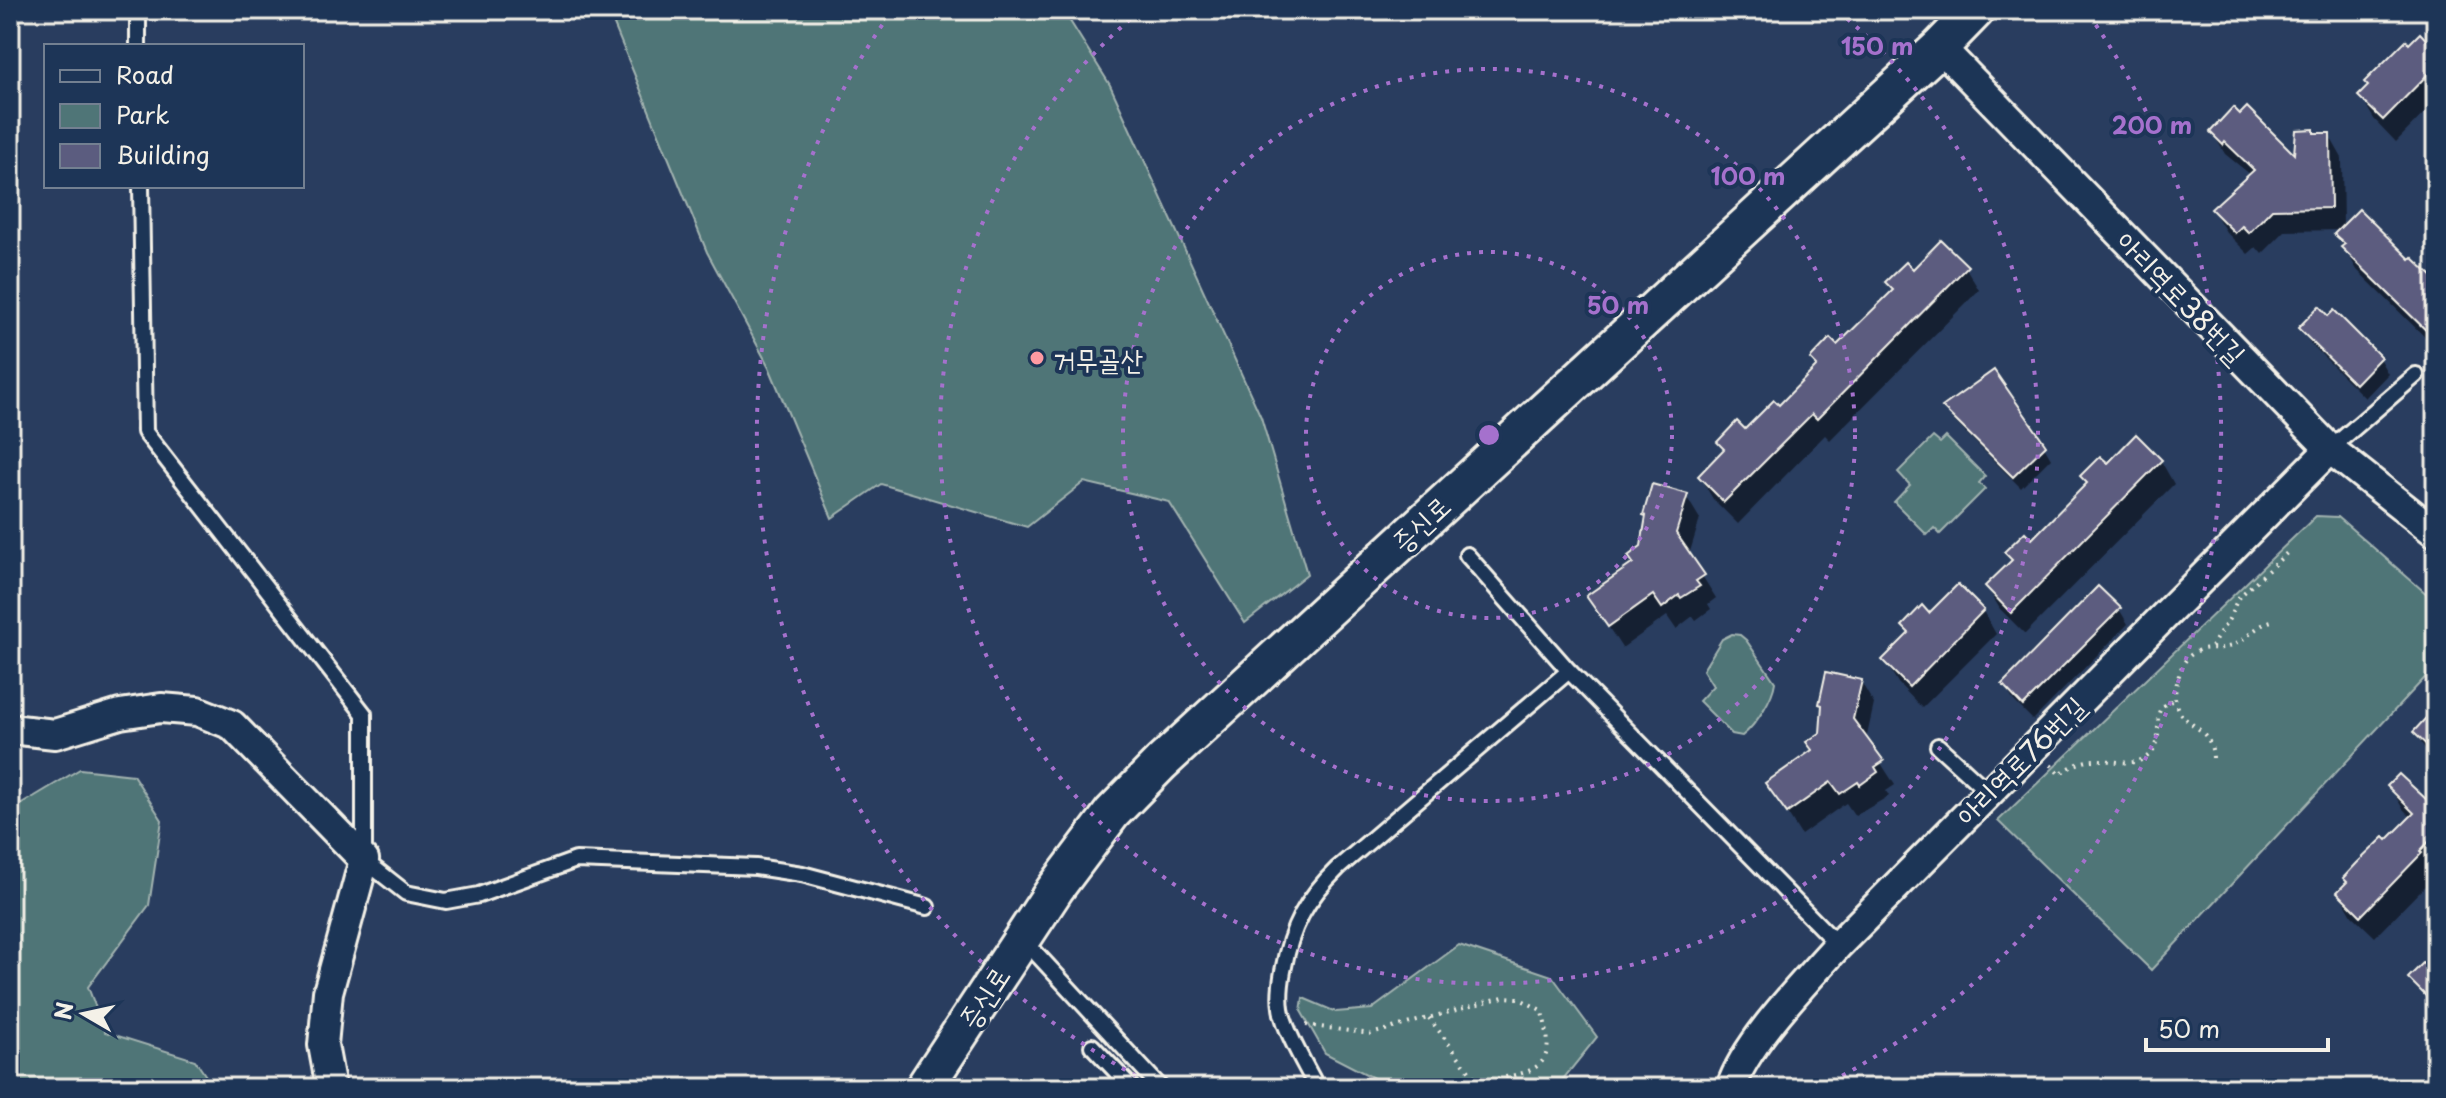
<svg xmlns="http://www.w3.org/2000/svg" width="2446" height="1098" font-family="'Playpen Sans','Poor Story',sans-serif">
<rect width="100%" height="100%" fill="#293d5f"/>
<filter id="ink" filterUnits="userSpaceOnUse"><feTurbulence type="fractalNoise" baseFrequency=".0125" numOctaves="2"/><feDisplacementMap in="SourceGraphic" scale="16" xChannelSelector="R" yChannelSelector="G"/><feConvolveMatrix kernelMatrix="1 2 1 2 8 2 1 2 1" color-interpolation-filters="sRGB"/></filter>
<g filter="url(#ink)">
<!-- green -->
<g fill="#4f7577" stroke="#a2b3b0" stroke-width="2">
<path d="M608,10H1063L1110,85L1261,417L1307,574L1245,623L1169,502L1084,482L1027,527L881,484L832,518L769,367L707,252Z"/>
<path d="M1933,437L1940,443L1946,437L1985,476L1979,483L1985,489L1940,534L1934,528L1927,535L1894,502L1910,485L1898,472Z"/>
<path d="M2316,516L2338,517L2436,602V666L2151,970L1998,821Z"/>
<path d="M1732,634L1740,635L1746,640L1775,682C1773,698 1756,725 1742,736L1732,734L1699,701L1713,686L1703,670L1722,639Z"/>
<path d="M80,769L133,775L162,820L149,905L88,987L105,1032L195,1060L214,1088H10V811Z"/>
<path d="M1459,945L1552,976L1597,1037L1556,1088H1393L1325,1053L1301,1011L1303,998L1336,1012L1372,1009Z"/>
</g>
<!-- shadow -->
<g fill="#0007">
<path d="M2436,52V101L2396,142L2374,119L2361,97Z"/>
<path d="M2313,131L2315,135H2329L2342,158L2343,228L2436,287V348L2357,270L2337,234L2341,230L2285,231L2262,254L2256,247L2248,254L2226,232L2213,210L2251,175L2225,154L2212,132L2296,158Z"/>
<path d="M1966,268L1979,290L1830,440L1825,435L1738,524L1713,499L1700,477L1725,451L1720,442L1745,432L1779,407L1817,368L1812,359L1837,348L1893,292L1888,282L1913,272Z"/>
<path d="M2301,328L2379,358L2388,374L2365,398L2310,343Z"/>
<path d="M1945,407L2044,446L2051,458L2021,488L1952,419Z"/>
<path d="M2136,437L2161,461L2174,484L2025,634L2000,609L1987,587L2012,562L2007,552L2032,542L2088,486L2083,476L2108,466Z"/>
<path d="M1686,496L1700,519L1689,555L1716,598L1708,604L1711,609L1696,620L1693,616L1676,629L1667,616L1622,648L1589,597L1635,565L1643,547L1648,520L1645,515Z"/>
<path d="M2119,609L2128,624L2033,720L2013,700L2004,684Z"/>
<path d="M1983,611L1996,634L1922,708L1898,683L1885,661L1910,635L1905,626L1929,616Z"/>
<path d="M1861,682L1874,704L1866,740L1895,785L1886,791L1889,796L1855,816L1846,803L1801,835L1768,783L1813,751L1821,734L1824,709L1821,703Z"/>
<path d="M2436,714V762L2428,754L2415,732Z"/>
<path d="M2390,787L2426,802L2436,792V879L2427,888L2425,886L2375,937L2352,915L2339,892L2412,818L2403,809Z"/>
</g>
<!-- building -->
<g fill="#5b5c7f" stroke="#f4f1e8" stroke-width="2">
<path d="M2420,33L2436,50V66L2383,120L2358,96L2368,86L2364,82L2406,40L2409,44Z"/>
<path d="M2233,107L2240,114L2247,107L2294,154L2296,130L2314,129V133H2330L2331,208L2272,209L2249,233L2242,226L2235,233L2211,209L2254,170L2225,142L2223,145L2210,132Z"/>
<path d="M2359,209L2410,259L2412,257L2436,280V340L2341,247L2345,244L2334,234Z"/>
<path d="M1941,240L1968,266L1817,419L1812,414L1724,502L1698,476L1724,449L1717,442L1737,421L1745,429L1774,400L1779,405L1817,366L1810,359L1830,338L1837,345L1893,290L1885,282L1906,262L1913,269Z"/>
<path d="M2319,306L2328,316L2334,310L2381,357L2355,384L2298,328Z"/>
<path d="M1994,370L2046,445L2013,477L1942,407Z"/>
<path d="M2136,434L2162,460L2011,613L1985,586L2012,560L2004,552L2025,532L2032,539L2087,483L2080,476L2100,456L2108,463Z"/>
<path d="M1652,484L1688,494L1676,533L1705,575L1696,581L1700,586L1681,598L1679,595L1662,608L1653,595L1608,627L1586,596L1633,563L1628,556L1641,546L1646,516L1643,515Z"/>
<path d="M1958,584L1984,610L1909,687L1882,660L1909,633L1902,626L1922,605L1929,613Z"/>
<path d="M2098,586L2121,608L2023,706L2002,684Z"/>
<path d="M1826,672L1862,680L1853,719L1884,761L1875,767L1878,772L1860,785L1858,782L1840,794L1831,782L1787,813L1765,783L1812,750L1806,742L1820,733L1822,705L1819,704Z"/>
<path d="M2436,707V754L2413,732Z"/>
<path d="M2399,774L2426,799L2436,789V834L2420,851L2422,853L2361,916L2337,892L2347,882L2343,878L2357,863L2384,837L2387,840L2414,813L2387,786Z"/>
<path d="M2436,950V1006L2408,978Z"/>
</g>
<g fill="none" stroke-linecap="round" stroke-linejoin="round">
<defs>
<g id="service">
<path d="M138,10V46"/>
<path d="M141,186L145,432L364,714V860L406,893L446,901L479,895L576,860L756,867L802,874L927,907"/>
<path d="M2330,449L2416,375"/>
<path d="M1467,555L1569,671L1838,945"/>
<path d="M1938,746L1988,792"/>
<path d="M1022,938L1161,1088"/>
<path d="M1092,1046L1132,1088"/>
<path d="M1317,1088C1306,1066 1292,1044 1284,1020C1278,1005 1280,987 1283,971C1291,927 1306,899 1338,868L1569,671"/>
</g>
<g id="minor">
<path d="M1940,47L2330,449L2436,533"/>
<path d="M10,729L55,734L120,714L161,708L197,711L232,725L364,860L328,992L323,1045L331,1088"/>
<path d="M1731,1088C1745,1043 1806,981 1838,945L2330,449"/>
</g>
<path id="tertiary" d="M924,1088L1055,889L1112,813L1161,763L1940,47L1976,10"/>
</defs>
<!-- service casing -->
<use href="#service" stroke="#f4f1e8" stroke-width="20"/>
<!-- minor casing -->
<use href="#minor" stroke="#f4f1e8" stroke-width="34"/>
<!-- tertiary casing -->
<use href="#tertiary" stroke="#f4f1e8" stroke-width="42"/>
<!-- path -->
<g stroke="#f4f1e8" stroke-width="4" stroke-dasharray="2 6" stroke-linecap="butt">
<path d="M2211,647L2229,619L2238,598L2288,552"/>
<path d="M2213,758C2212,715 2161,732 2179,675C2182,664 2187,656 2197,651C2207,646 2217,650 2228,647C2246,642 2256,623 2276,620"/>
<path d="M2051,765L2059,774C2070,767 2081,761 2094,760C2113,759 2133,769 2149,755C2170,738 2143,708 2175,700"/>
<path d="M1429,1018L1478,1082V1088"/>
<path d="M1306,1025L1371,1034L1503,997L1518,998L1541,1010C1563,1075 1528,1072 1478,1082"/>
</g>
<!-- service -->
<use href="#service" stroke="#1d3557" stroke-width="14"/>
<!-- minor -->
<use href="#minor" stroke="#1d3557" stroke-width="28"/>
<!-- tertiary -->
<use href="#tertiary" stroke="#1d3557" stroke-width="36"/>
</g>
</g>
<!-- distance rings -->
<g fill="none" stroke="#a571cd" stroke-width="4" stroke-dasharray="4 8">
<circle cx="1489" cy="435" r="183"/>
<circle cx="1489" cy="435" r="366"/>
<path d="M1838 11A549 549 0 1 1 1140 11"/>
<path d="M1157 1087A732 732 0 0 1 889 15M2089 15A732 732 0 0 1 1821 1087"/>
</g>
<!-- markers -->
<circle fill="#ff9aa2" stroke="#1d3557" stroke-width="3" cx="1037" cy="358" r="8"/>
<g text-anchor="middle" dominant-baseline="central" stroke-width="8" stroke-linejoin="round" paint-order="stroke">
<!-- street labels -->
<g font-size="28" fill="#f4f1e8" stroke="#1d3557">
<text transform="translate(2182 297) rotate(46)">아리역로38번길</text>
<text transform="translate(1420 523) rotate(-43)">증신로</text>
<text transform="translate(2020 760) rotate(-45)">아리역로76번길</text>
<text transform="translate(983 997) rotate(-57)">증신로</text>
</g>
<!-- poi labels -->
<g font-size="28" fill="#f4f1e8" stroke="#1d3557" text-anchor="start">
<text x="1053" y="358">거무골산</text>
</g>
</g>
<circle cx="1489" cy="435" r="12" fill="#a571cd" stroke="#1d3557" stroke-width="4"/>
<g font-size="24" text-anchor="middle" font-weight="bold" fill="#a571cd" stroke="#1d3557" stroke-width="8" stroke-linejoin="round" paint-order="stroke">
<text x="1877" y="55">150 m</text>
<text x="2152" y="134">200 m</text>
<text x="1748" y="185">100 m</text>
<text x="1618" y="314">50 m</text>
</g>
<!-- margin -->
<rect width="2446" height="1098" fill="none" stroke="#1d3557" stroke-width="40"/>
<rect x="20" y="20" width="2406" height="1058" fill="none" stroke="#f4f1e8" stroke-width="3" filter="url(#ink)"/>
<!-- legend -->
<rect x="44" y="44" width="260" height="144" fill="#1d3557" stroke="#738091" stroke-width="2"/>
<rect x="60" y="70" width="40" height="12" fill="#1d3557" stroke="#738091" stroke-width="2"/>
<text x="116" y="84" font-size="24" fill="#f4f1e8">Road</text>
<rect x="60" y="104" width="40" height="24" fill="#4f7577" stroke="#738091" stroke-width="2"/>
<text x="116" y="124" font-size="24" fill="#f4f1e8">Park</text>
<rect x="60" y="144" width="40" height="24" fill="#5b5c7f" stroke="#738091" stroke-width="2"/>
<text x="116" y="164" font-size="24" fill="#f4f1e8">Building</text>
<!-- north arrow -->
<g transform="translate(84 1014) rotate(279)" stroke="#1d3557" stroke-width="6" paint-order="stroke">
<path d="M0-6L14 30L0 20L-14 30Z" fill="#f4f1e8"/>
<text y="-12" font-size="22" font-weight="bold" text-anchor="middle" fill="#f4f1e8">N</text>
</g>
<!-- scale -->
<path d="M2146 1038v12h182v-12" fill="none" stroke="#f4f1e8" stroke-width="4"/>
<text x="2158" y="1038" font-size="24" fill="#f4f1e8" stroke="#1d3557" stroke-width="6" paint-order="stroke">50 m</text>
</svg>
